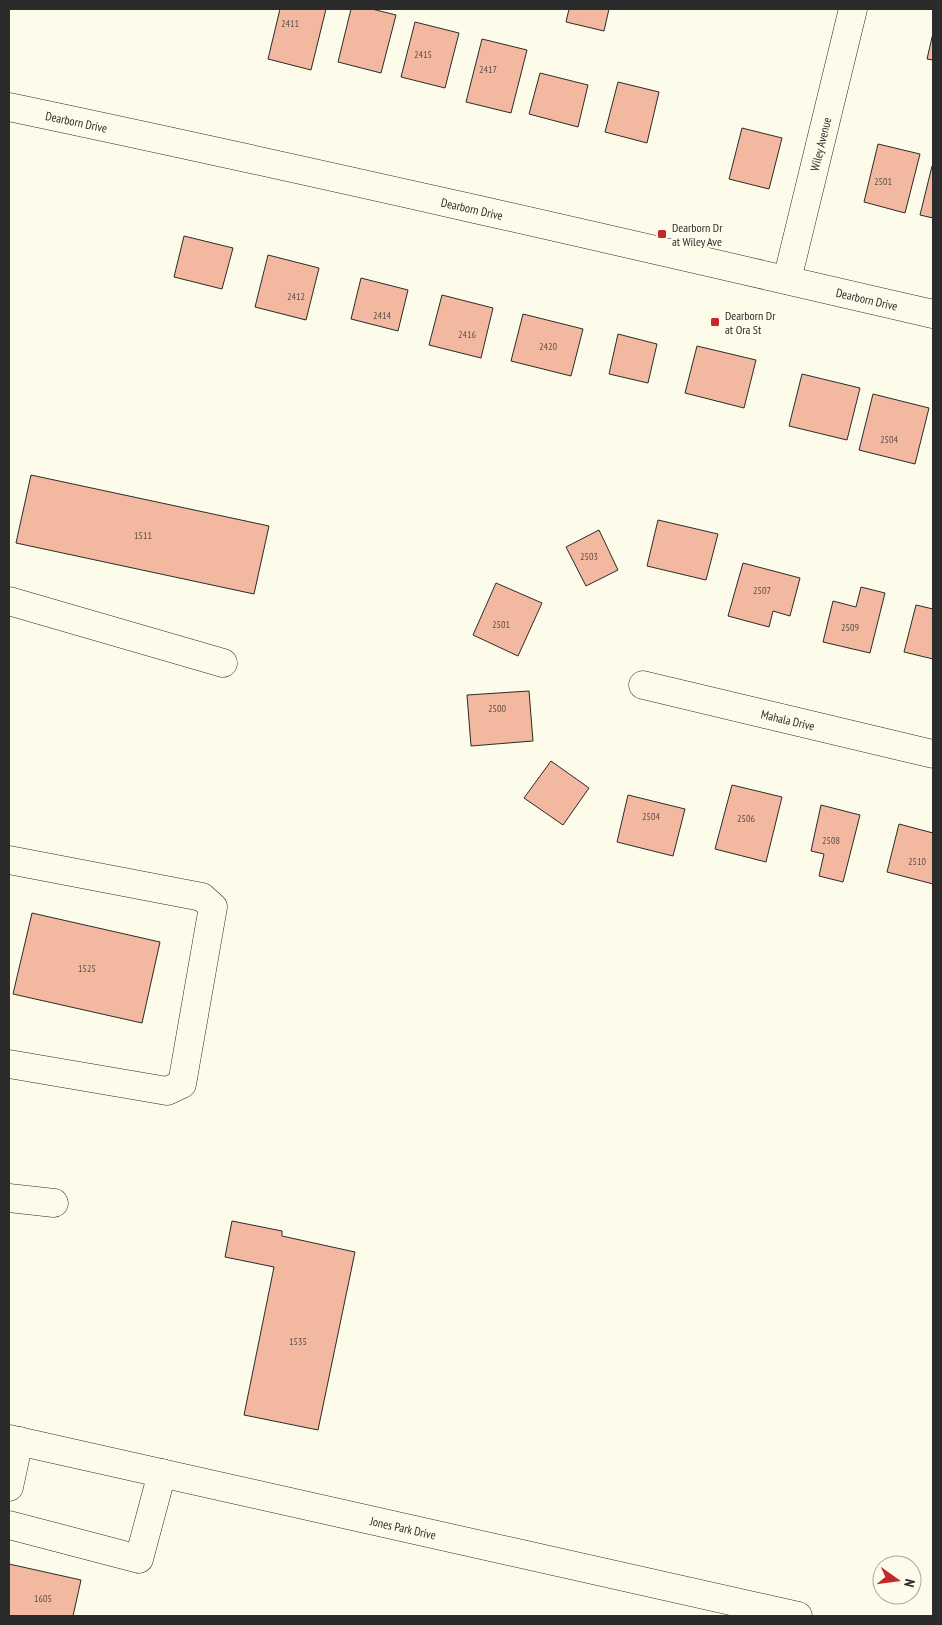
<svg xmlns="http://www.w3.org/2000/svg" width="942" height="1625" font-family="'PT Sans Narrow',sans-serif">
<rect width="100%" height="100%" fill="#fdfbea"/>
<!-- building -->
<g fill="#f2b8a0" stroke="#2b2b2b">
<path d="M280,9H326L311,70L268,59Z"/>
<path d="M351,9H372L396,15L381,73L338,62Z"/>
<path d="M569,9H609L604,31L566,22Z"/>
<path d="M415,22L459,33L445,88L401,77Z"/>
<path d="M933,33V60L927,59Z"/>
<path d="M482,39L527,50L511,113L466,102Z"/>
<path d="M540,73L588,85L578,127L529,114Z"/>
<path d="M618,82L659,92L647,143L605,132Z"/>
<path d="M742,128L782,138L769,189L729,179Z"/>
<path d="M878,144L920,154L905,213L864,202Z"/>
<path d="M932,166H933V218L920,215Z"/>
<path d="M184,236L233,248L222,289L174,277Z"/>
<path d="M268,255L319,268L306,320L255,307Z"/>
<path d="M361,278L408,290L398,331L351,319Z"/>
<path d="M442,295L493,308L481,358L429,345Z"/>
<path d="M523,314L583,329L571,376L511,361Z"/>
<path d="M618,334L657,344L648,383L609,374Z"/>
<path d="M697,346L756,360L744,408L685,393Z"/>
<path d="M802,374L860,388L847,440L789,426Z"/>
<path d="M873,394L929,408L915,464L859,450Z"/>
<path d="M31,475L269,526L254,594L16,543Z"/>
<path d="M658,520L718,534L706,580L647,566Z"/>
<path d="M599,530L618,570L586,586L566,547Z"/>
<path d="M743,563L800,578L790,616L773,611L769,627L728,616Z"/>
<path d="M496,583L542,603L518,656L473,635Z"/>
<path d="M861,587L885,593L870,653L823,642L833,601L856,607Z"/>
<path d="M916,605L933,609V659L904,652Z"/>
<path d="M529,691L533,741L471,746L467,695Z"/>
<path d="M551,761L589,788L563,825L524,798Z"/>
<path d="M732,785L782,797L766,862L715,849Z"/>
<path d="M628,795L685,809L673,856L617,842Z"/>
<path d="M821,805L860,815L843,882L819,876L824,854L811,851Z"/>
<path d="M899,824L933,833V884L887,872Z"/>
<path d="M32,913L160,942L142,1023L13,994Z"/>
<path d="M232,1221L282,1231V1236L355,1252L318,1430L244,1415L274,1267L225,1257Z"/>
<path d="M9,1564L81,1580L73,1616H9Z"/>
</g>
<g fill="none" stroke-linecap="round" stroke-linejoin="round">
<defs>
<g id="minor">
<path id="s1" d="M9,107C318,172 626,243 933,314"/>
<path id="s2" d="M787,280L853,9"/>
<path d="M9,601L223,663"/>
<path id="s3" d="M643,685L933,754"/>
<path d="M9,860L202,897L213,907L182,1084L167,1091L9,1064"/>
<path d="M9,1198L54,1203"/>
<path id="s4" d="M9,1439L798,1616"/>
<path d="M9,1487L19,1441"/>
<path d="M9,1525L139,1559L162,1473"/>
</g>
</defs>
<!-- minor casing -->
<use href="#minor" stroke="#2b2b2b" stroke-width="29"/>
<!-- minor -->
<use href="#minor" stroke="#fdfbea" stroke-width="28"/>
</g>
<!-- markers -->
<g fill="#c62828" stroke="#fdfbea" stroke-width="2">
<rect x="657" y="229" width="10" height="10" rx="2.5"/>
<rect x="710" y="317" width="10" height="10" rx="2.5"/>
</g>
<g text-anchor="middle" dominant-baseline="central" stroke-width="4" stroke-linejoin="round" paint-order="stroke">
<!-- number labels -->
<g font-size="10" fill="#5d4e48">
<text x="290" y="23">2411</text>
<text x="423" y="54">2415</text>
<text x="488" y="69">2417</text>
<text x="883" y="181">2501</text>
<text x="296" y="296">2412</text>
<text x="382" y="315">2414</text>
<text x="467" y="334">2416</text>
<text x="548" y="346">2420</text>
<text x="889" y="439">2504</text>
<text x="143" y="535">1511</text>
<text x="589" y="556">2503</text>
<text x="762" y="590">2507</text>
<text x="501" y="624">2501</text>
<text x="850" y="627">2509</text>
<text x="497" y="708">2500</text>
<text x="651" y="816">2504</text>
<text x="746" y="818">2506</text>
<text x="831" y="840">2508</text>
<text x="917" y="861">2510</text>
<text x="87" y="968">1525</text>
<text x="298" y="1341">1535</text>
<text x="43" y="1598">1605</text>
</g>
<!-- street labels -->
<g font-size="12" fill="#2b2b2b" stroke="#fdfbea">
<text stroke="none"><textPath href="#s1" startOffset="69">Dearborn Drive</textPath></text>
<text stroke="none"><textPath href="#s2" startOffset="140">Wiley Avenue</textPath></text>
<text stroke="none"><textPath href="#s1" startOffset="474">Dearborn Drive</textPath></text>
<text stroke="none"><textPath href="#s1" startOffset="879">Dearborn Drive</textPath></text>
<text stroke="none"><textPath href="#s3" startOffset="149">Mahala Drive</textPath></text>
<text stroke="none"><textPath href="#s4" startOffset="404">Jones Park Drive</textPath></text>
</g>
<!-- poi labels -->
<g font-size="12" fill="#2b2b2b" stroke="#fdfbea" text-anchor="start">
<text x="672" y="227">Dearborn Dr<tspan x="672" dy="14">at Wiley Ave</tspan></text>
<text x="725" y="315">Dearborn Dr<tspan x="725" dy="14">at Ora St</tspan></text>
</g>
</g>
<!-- border -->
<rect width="942" height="1625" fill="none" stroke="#2b2b2b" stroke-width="20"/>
<!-- north arrow -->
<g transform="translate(897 1580) rotate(104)"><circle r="24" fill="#fdfbea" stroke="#a9a89e"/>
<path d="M0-4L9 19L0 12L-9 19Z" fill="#c62828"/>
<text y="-8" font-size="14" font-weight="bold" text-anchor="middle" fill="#2b2b2b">N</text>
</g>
</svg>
